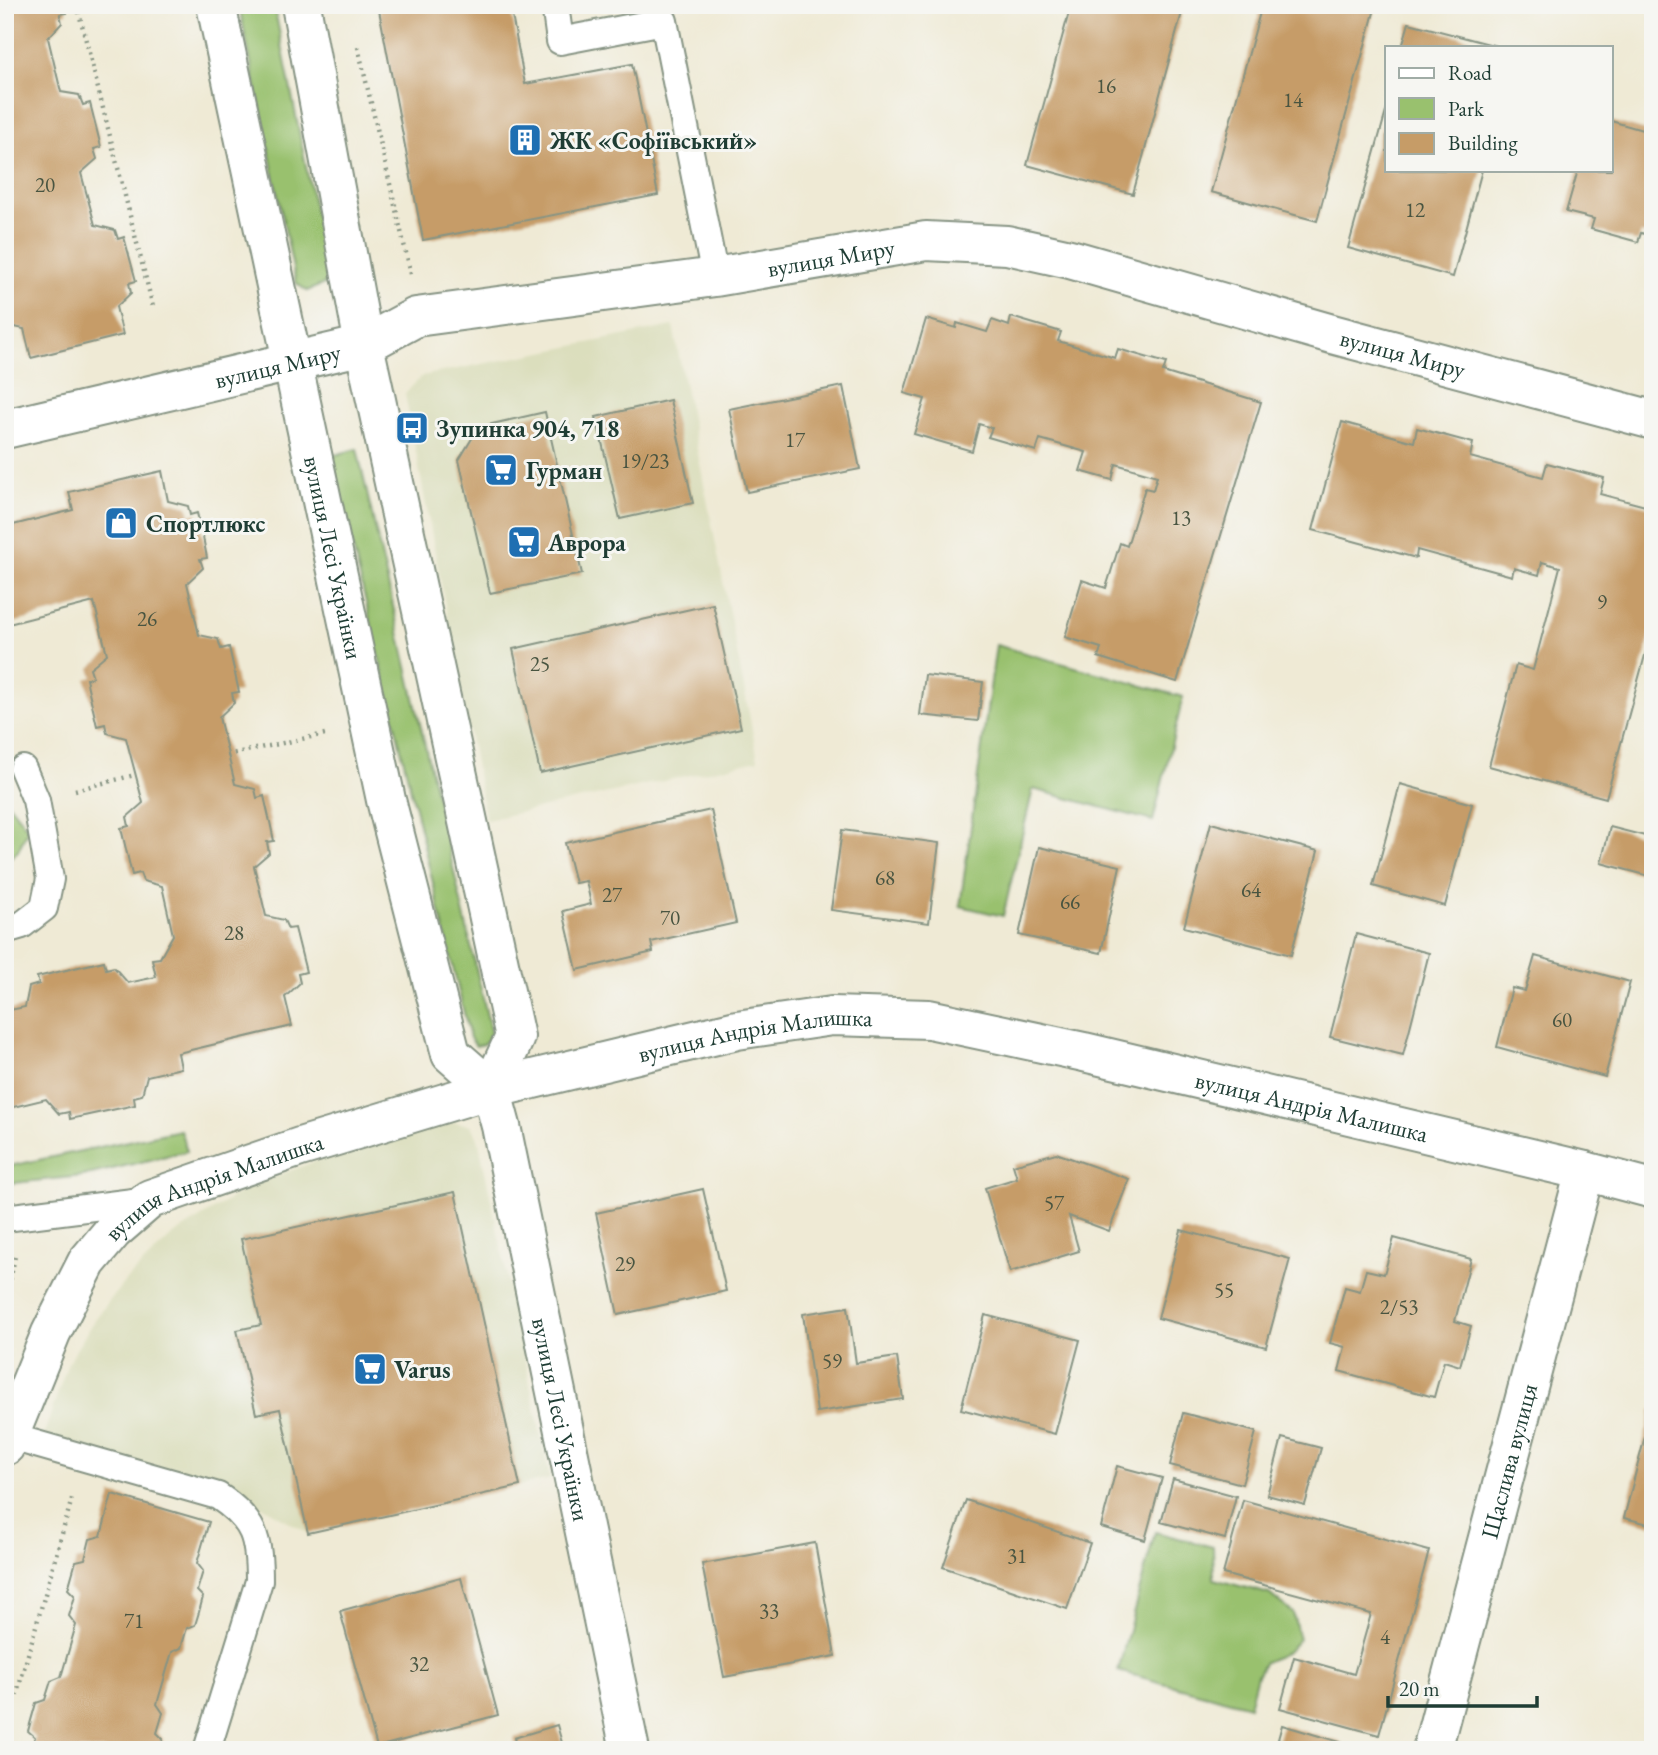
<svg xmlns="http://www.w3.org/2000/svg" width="1658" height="1755" font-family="'EB Garamond',serif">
<rect width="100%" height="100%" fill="#f6f6f2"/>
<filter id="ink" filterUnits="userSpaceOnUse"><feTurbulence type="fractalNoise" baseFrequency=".0143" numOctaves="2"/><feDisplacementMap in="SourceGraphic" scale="14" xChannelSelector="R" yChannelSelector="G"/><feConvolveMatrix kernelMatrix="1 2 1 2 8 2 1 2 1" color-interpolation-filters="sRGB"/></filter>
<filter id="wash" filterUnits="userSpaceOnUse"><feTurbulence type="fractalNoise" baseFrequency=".00686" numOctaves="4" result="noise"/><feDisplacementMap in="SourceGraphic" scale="28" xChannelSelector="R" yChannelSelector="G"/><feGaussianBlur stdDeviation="1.57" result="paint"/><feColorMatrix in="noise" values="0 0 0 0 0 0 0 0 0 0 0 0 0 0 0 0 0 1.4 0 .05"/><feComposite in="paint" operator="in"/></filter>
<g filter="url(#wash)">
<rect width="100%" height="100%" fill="#efead5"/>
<!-- built -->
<g fill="#dbdebd">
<path d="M673,326L758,760L486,820L405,394L422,376Z"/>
<path d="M454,1122L470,1125L478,1138L550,1479L308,1533L245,1496L43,1437L68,1363L93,1322L125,1281L172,1236L246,1189L284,1173L337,1153Z"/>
</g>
<!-- green -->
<g fill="#99c16e" stroke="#5c7f51" stroke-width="2">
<path d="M239,5H274L329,282L307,291L296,283Z"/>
<path d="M357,449L491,1033L484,1044L476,1046L470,1038L331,456Z"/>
<path d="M996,645L1183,697L1153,821L1033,789L1003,916L960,906Z"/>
<path d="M5,799L28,829L18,851L5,862Z"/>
<path d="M180,1130L187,1151L83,1176L5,1184V1167Z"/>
<path d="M1155,1532L1213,1547L1214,1579L1269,1594L1293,1613L1299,1639L1287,1652L1265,1662L1257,1675L1249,1706L1118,1671Z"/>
</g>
<g id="blocks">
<!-- building -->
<g fill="#c69c67">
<path d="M5,5H65L67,13L60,14L62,23L48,38L61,92L79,95L83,105L90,103L101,147L94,149L97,159L81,173L95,225L115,230L118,239L124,237L136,281L129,283L131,293L116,307L123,335L31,358L24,329L5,325Z"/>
<path d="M378,5H510L525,84L632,64L658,195L423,240Z"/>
<path d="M1071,5H1184L1133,194L1027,165Z"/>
<path d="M1262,5H1376L1317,221L1211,192Z"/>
<path d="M1409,23L1497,46V47H1402Z"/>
<path d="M1387,108V170H1482L1453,277L1348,248Z"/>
<path d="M1611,121L1653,133V236L1641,233L1638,242L1591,229L1594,219L1566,212L1578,170H1611Z"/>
<path d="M1011,317L1061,332L1058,341L1115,358L1118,349L1166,363L1163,372L1261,402L1177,682L1098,657L1101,648L1065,637L1082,580L1106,588L1120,543L1127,546L1145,488L1153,490L1157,476L1116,464L1112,480L1080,471L1086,452L1040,439L1036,451L988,437L992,428L979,424L972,451L914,434L925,399L904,393L926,319L956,328L957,323L987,332L992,320L1009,326Z"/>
<path d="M843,386L860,469L747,492L729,409Z"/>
<path d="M670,400L693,503L620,519L596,417Z"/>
<path d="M545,412L582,574L490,593L459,460L479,427Z"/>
<path d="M1342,422L1414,442L1417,428L1473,443L1470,457L1543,477L1547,463L1604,478L1600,494L1653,508V626L1606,798L1489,766L1516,665L1533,670L1560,567L1542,562L1539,575L1514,568L1512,576L1417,550L1416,558L1313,530Z"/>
<path d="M162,471L168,501L188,506L190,515L197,513L203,537L207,558L200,559L203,568L187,583L199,635L218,639L221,649L229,647L239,692L232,693L234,703L219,717L235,784L255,789L257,798L264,796L270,822L274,841L267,842L269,853L254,866L266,916L284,920L288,929L295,928L306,972L298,974L300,983L285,997L292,1026L178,1053L181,1068L147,1076L142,1095L134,1097L135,1105L70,1119L69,1112L59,1114L46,1099L5,1109V1011L25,1007L29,987L39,984L37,977L104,961L106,969L114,967L128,983L156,977L152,959L160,958L173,935L162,886L143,881L140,873L132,875L121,828L129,826L127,817L143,803L126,738L107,733L105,724L97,726L86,679L93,677L90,668L107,654L94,602L5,625V527L73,510L69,492Z"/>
<path d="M713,604L741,728L540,773L513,649Z"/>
<path d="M925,675L983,682L978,721L920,715Z"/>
<path d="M1400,784L1472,804L1445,906L1373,886Z"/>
<path d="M711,810L736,923L651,942L653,952L577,970L563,911L591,904L586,881L575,883L565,843Z"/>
<path d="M1211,823L1318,851L1291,955L1184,927Z"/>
<path d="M1610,827L1653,838V877L1601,863Z"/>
<path d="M842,830L939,843L929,923L831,910Z"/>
<path d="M1039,847L1120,866L1101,953L1019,935Z"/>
<path d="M1356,934L1429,953L1403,1055L1330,1037Z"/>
<path d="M1535,956L1630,982L1605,1077L1497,1047L1512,988L1525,991Z"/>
<path d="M1056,1153L1129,1179L1109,1231L1069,1216L1079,1251L1010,1272L985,1188L1017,1178L1013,1165Z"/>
<path d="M703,1189L726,1291L618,1315L596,1213Z"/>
<path d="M455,1192L520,1486L308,1533L280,1409L256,1414L237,1330L261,1325L241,1239Z"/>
<path d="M1181,1230L1290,1259L1266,1347L1158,1318Z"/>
<path d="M1394,1238L1471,1259L1455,1321L1471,1326L1460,1366L1444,1361L1434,1397L1339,1371L1345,1347L1330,1343L1345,1287L1360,1291L1366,1270L1384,1274Z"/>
<path d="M848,1307L856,1363L897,1357L903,1399L817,1412L803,1314Z"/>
<path d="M985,1315L1080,1340L1055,1434L961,1409Z"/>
<path d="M1652,1409H1653V1525L1624,1518Z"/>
<path d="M1183,1413L1256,1432L1242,1484L1170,1465Z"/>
<path d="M1282,1438L1321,1448L1305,1505L1267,1495Z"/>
<path d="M1117,1466L1162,1478L1145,1540L1101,1527Z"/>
<path d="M1173,1479L1236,1496L1225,1539L1161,1522Z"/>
<path d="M112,1494L209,1522L197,1563L203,1571L197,1591L203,1597L199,1612L195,1625L187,1628L181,1648L172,1652L157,1704L163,1713L157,1733L163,1739L160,1750H31L35,1737L28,1731L36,1703L45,1700L51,1681L61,1677L76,1625L69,1616L75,1596L68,1589L76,1561L85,1559L90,1539L101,1536Z"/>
<path d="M966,1500L1090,1543L1067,1609L943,1567Z"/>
<path d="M1243,1500L1429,1551L1379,1735L1280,1708L1294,1657L1354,1674L1371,1614L1223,1574Z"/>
<path d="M815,1543L835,1656L724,1677L702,1564Z"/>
<path d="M461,1578L498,1715L377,1747L340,1611Z"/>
<path d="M557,1725L564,1750H517L514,1738Z"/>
<path d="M1282,1725L1343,1743L1341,1750H1275Z"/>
</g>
</g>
</g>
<g filter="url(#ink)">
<use href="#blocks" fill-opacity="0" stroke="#879484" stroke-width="2"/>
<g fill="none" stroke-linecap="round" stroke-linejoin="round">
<defs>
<g id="service">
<path d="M555,5L560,41L664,21L715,277"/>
<path d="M5,930L22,925L44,908L50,879L36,800L23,769"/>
<path d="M5,1218L149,1200"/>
<path d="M8,1436L218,1496C255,1521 259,1538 259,1581L207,1750"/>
</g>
<g id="minor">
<path id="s1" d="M216,5L386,800L451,1054L491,1089L501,1126L630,1750"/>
<path d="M301,5L364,345L515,1037L491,1089"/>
<path id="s2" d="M5,429L364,345L416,317L715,277L926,241L1007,245L1070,259L1332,334L1653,420"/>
<path id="s3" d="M5,1446L51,1333L87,1262L113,1231L150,1199L300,1147L491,1089L737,1030L832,1016L929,1019L1084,1052L1585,1171L1653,1189"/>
<path id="s4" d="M1432,1750L1585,1171"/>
</g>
</defs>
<!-- service casing -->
<use href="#service" stroke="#879484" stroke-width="30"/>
<!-- minor casing -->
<use href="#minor" stroke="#879484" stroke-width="42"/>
<!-- path -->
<g stroke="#879484" stroke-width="4.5" stroke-dasharray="2 5" stroke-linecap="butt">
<path d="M77,5L153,307"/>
<path d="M358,47L411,274"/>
<path d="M227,755L325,734"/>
<path d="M75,790L135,775"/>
<path d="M5,1307L15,1256"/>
<path d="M5,1736L73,1495"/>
</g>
<!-- service -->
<use href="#service" stroke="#fff" stroke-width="26"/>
<!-- minor -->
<use href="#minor" stroke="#fff" stroke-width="38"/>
</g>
</g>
<!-- icons -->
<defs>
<symbol id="building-square" viewBox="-11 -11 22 22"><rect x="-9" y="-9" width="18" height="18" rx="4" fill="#1f6fb2" stroke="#f6f6f2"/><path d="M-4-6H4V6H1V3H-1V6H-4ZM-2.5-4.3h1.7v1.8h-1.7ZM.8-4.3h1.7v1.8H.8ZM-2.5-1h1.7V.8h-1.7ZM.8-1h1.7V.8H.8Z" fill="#fff"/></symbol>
<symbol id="bus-square" viewBox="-11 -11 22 22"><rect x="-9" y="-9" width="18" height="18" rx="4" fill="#1f6fb2" stroke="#f6f6f2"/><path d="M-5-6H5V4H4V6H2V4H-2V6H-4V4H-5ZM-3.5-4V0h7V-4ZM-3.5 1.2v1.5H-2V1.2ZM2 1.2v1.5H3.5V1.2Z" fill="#fff"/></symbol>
<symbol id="supermarket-square" viewBox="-11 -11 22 22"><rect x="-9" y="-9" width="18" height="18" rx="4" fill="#1f6fb2" stroke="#f6f6f2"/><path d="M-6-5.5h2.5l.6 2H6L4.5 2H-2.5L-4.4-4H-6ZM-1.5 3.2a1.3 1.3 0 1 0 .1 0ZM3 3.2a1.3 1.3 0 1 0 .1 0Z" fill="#fff"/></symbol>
<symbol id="shop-square" viewBox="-11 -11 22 22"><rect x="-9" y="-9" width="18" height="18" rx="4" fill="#1f6fb2" stroke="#f6f6f2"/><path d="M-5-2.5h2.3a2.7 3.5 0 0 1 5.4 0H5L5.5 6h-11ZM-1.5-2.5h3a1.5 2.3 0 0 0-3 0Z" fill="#fff"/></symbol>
</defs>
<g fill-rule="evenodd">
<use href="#building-square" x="506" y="121" width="38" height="38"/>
<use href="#bus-square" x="393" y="409" width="38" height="38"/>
<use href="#supermarket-square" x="482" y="451" width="38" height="38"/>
<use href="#shop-square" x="102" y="504" width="38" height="38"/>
<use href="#supermarket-square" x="505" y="523" width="38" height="38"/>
<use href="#supermarket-square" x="351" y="1350" width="38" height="38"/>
</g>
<g text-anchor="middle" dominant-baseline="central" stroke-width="6" stroke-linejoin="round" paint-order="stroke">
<!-- number labels -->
<g font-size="21" fill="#495541">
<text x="1106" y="85">16</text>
<text x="1293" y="99">14</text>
<text x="45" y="184">20</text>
<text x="1415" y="209">12</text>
<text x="795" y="439">17</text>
<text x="645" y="460">19/23</text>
<text x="1181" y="517">13</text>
<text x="1602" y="601">9</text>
<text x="147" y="618">26</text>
<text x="540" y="663">25</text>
<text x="885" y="877">68</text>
<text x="1251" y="889">64</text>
<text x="612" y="894">27</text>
<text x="1070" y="901">66</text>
<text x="670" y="917">70</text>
<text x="234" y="932">28</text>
<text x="1562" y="1019">60</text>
<text x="1054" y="1202">57</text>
<text x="625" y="1263">29</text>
<text x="1224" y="1289">55</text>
<text x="1399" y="1306">2/53</text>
<text x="832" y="1360">59</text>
<text x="1017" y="1555">31</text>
<text x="769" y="1610">33</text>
<text x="134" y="1620">71</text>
<text x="1385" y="1636">4</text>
<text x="419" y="1663">32</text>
</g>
<!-- poi labels -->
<g font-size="24" font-weight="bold" fill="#1f3d34" stroke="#f6f6f2" text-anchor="start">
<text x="550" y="140">ЖК «Софіївський»</text>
<text x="436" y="428">Зупинка 904, 718</text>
<text x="526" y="470">Гурман</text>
<text x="146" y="523">Спортлюкс</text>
<text x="548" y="542">Аврора</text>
<text x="394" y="1369">Varus</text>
</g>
<!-- street labels -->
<g font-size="24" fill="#1f3d34" stroke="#f6f6f2">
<text stroke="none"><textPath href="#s2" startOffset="847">вулиця Миру</textPath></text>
<text stroke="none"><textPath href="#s2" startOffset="1435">вулиця Миру</textPath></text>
<text stroke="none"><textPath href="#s2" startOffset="280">вулиця Миру</textPath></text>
<text stroke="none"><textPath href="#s1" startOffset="565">вулиця Лесі Українки</textPath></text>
<text stroke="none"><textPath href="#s3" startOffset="920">вулиця Андрія Малишка</textPath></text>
<text stroke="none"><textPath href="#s3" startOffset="1488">вулиця Андрія Малишка</textPath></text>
<text stroke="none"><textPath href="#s3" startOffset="354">вулиця Андрія Малишка</textPath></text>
<text stroke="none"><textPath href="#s1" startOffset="1466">вулиця Лесі Українки</textPath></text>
<text stroke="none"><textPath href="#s4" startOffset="299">Щаслива вулиця</textPath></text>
</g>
</g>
<!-- margin -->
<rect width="1658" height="1755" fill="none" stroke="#f6f6f2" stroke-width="28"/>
<!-- legend -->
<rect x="1385" y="46" width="228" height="126" fill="#f6f6f2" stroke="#a0aca6" stroke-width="2"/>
<rect x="1399" y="68" width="35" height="10" fill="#ffffff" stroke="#a0aca6" stroke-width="2"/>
<text x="1448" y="80" font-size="21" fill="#1f3d34">Road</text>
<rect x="1399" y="98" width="35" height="21" fill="#99c16e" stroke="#a0aca6" stroke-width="2"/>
<text x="1448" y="116" font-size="21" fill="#1f3d34">Park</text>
<rect x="1399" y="133" width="35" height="21" fill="#c69c67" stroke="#a0aca6" stroke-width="2"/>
<text x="1448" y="150" font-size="21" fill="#1f3d34">Building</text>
<!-- scale -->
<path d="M1388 1696v10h149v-10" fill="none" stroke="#1f3d34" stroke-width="3.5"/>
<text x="1399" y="1696" font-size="21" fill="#1f3d34" stroke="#f6f6f2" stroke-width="5" paint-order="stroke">20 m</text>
</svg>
